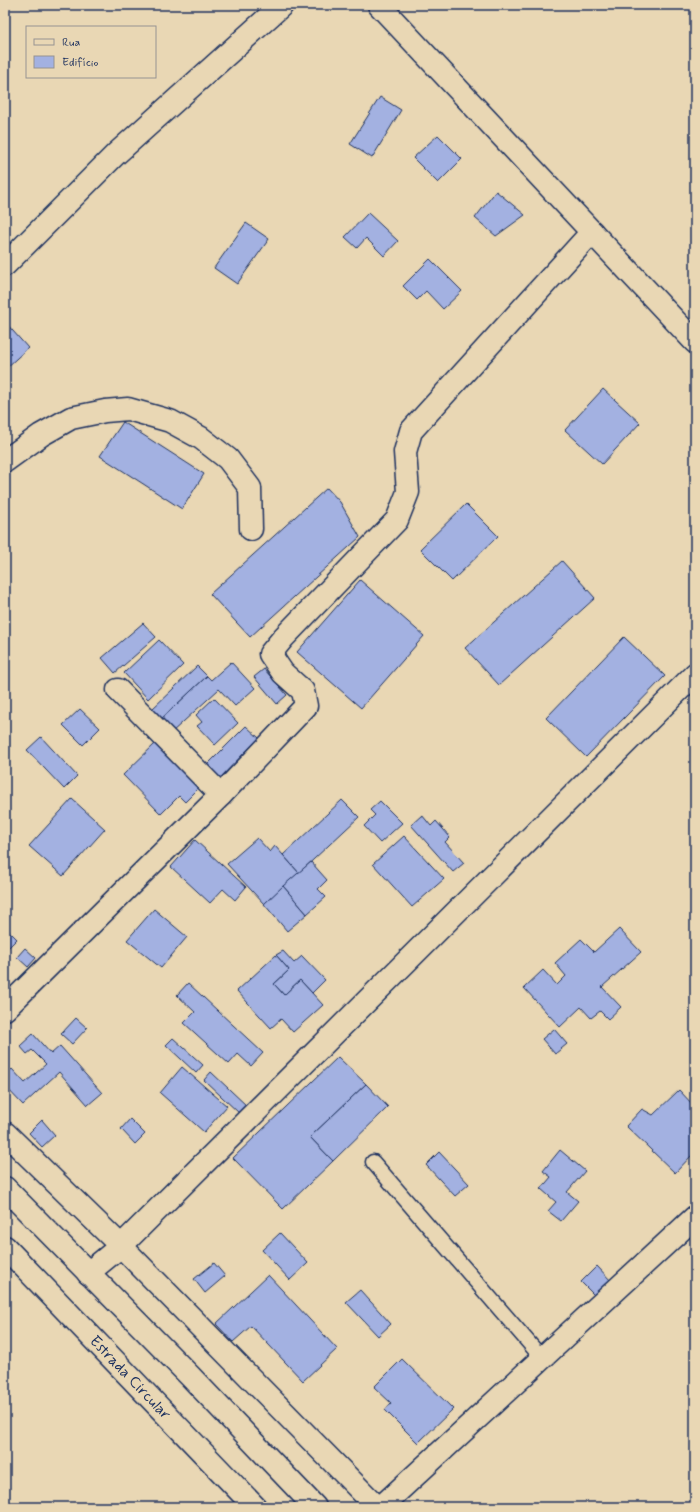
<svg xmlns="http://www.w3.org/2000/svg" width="700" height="1512" font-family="Mynerve,sans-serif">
<rect width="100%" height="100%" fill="#e9d7b4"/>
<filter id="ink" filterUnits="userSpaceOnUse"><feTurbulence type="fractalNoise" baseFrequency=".025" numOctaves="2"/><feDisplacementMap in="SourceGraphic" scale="8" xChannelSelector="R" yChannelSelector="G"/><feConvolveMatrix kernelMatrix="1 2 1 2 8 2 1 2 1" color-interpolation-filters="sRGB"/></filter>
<g filter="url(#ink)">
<!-- building -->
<g fill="#a3b1e1" stroke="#1b2f5e">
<path d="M380,97L401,110L372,158L350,144Z"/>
<path d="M438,135L462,159L438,183L413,158Z"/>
<path d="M496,191L525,215L496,236L475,218Z"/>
<path d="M368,213L398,241L384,256L366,238L357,248L345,237Z"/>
<path d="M246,223L269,239L237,284L214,268Z"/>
<path d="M430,259L462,291L443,309L426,291L417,300L403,286Z"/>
<path d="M5,322L28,348L5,369Z"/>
<path d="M603,389L640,423L602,464L565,430Z"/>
<path d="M123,422L204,474L182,509L100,456Z"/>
<path d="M327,488L340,502L360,537L250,637L210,594Z"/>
<path d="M466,504L498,536L452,581L420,549Z"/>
<path d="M562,561L595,598L499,685L465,648Z"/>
<path d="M360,580L424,636L361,708L297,652Z"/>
<path d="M143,623L156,637L115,673L102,658Z"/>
<path d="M624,637L665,676L586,757L546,718Z"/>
<path d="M159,640L183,665L148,699L124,673Z"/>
<path d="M231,662L255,688L235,706L219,689L171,733L160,720L207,676L211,680Z"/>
<path d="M197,666L207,676L160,720L151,710Z"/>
<path d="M264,669L287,695L277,704L254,677Z"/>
<path d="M214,698L238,723L215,745L197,726L202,722L196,715Z"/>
<path d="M80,709L100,728L83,745L63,725Z"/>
<path d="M246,726L259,738L218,780L205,767Z"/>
<path d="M41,737L77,776L64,789L27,750Z"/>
<path d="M157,742L200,787L185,802L179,796L161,814L123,775Z"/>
<path d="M72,799L105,829L63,876L29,846Z"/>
<path d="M342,800L359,817L299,873L283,855Z"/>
<path d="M380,801L402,823L380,843L364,826L375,815L370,810Z"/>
<path d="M422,815L431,826L436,821L450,837L445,842L464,863L453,872L411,825Z"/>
<path d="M404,836L444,879L412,907L373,864Z"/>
<path d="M257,838L270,852L275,846L299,873L264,904L227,864Z"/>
<path d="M195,840L246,887L235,900L223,889L210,903L171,867Z"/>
<path d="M311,862L327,880L318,889L326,897L307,914L283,886Z"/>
<path d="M283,886L307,914L287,931L264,904Z"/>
<path d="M154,909L187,937L161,968L127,940Z"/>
<path d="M5,927L17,939L5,951Z"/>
<path d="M619,929L641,952L602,987L621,1007L608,1019L600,1011L591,1018L581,1007L560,1027L524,988L543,970L557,985L566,976L555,963L581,939L594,952Z"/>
<path d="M25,948L36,958L28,967L17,957Z"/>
<path d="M283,951L294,963L302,956L325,980L312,993L300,980L284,995L274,984L289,970L276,955Z"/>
<path d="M276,955L289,970L274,984L284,995L300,980L323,1005L293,1032L281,1019L271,1028L237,991Z"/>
<path d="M188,983L263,1053L251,1066L238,1054L229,1064L184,1023L195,1012L177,995Z"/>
<path d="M76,1018L87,1028L72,1044L61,1034Z"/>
<path d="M554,1029L567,1044L555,1054L542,1039Z"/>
<path d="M33,1034L51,1054L60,1046L102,1093L88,1105L59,1072L23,1105L5,1086V1075L12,1069L25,1083L46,1064L32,1050L27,1054L20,1046Z"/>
<path d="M173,1038L203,1065L196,1073L166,1045Z"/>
<path d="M338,1057L366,1084L310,1137L333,1161L283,1209L233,1158Z"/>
<path d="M182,1067L227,1106L204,1132L160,1093Z"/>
<path d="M211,1072L248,1107L240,1114L204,1080Z"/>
<path d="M366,1084L388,1107L333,1161L310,1137Z"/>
<path d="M679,1090L695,1107V1142L693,1144V1154L675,1173L626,1126L642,1109L653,1115Z"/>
<path d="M130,1119L145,1134L135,1144L121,1129Z"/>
<path d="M42,1120L55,1135L42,1147L29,1133Z"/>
<path d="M560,1150L585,1171L567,1192L578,1201L561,1221L548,1211L556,1202L541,1189L551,1177L543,1171Z"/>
<path d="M439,1152L469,1184L455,1196L426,1165Z"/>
<path d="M280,1233L308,1263L290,1280L262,1250Z"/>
<path d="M214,1263L225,1276L205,1293L194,1279Z"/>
<path d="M597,1266L612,1282L596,1297L581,1282Z"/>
<path d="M268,1275L337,1349L303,1381L251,1326L233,1342L216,1324Z"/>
<path d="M360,1290L391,1324L378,1336L346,1302Z"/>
<path d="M402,1359L453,1409L418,1443L385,1410L391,1403L374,1387Z"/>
</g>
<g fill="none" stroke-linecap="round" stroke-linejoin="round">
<defs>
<path id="service" d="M373,1162L542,1358"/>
<g id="minor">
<path d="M5,265L116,154L282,5"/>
<path d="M5,461L41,435L71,418L105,411L128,409L170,421L201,438L228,459L250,488L251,529"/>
<path d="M118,690L221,795"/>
<path d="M5,1009L221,795L306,706L303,691L283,673L270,654L284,637L397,520L408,492L405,452L411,431L592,232"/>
<path d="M5,1133L121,1246L377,1507"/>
<path d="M88,1273L121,1246L695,674"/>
<path d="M381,1507L695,1217"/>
</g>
<path id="tertiary" d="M379,5L695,342"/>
<g id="primary">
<path d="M5,1188L189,1375L315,1507"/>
<path id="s1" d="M5,1247L255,1507"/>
</g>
</defs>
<!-- service casing -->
<use href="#service" stroke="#1b2f5e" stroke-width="17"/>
<!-- minor casing -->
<use href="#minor" stroke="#1b2f5e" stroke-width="25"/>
<!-- tertiary casing -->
<use href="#tertiary" stroke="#1b2f5e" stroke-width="25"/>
<!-- primary casing -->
<use href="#primary" stroke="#1b2f5e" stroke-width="25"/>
<!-- service -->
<use href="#service" stroke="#e9d7b4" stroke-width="14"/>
<!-- minor -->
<use href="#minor" stroke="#e9d7b4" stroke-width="22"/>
<!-- tertiary -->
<use href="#tertiary" stroke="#e9d7b4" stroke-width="22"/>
<!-- primary -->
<use href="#primary" stroke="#e9d7b4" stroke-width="22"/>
</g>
</g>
<g text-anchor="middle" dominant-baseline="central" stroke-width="3.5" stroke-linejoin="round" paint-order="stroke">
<!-- street labels -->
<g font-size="16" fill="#1b2f5e" stroke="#e9d7b4">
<text stroke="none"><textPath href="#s1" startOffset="181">Estrada Circular</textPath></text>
</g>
</g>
<!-- margin -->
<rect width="700" height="1512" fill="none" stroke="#e9d7b4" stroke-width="20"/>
<rect x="10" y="10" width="680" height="1492" fill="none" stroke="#1b2f5e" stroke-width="1.5" filter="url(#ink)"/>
<!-- legend -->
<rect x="26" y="26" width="130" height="52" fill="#e9d7b4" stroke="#979492"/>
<rect x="34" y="39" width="20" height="6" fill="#e9d7b4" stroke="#979492"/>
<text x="62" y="46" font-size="12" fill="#1b2f5e">Rua</text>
<rect x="34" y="56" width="20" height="12" fill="#a3b1e1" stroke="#979492"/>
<text x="62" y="66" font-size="12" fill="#1b2f5e">Edifício</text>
</svg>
